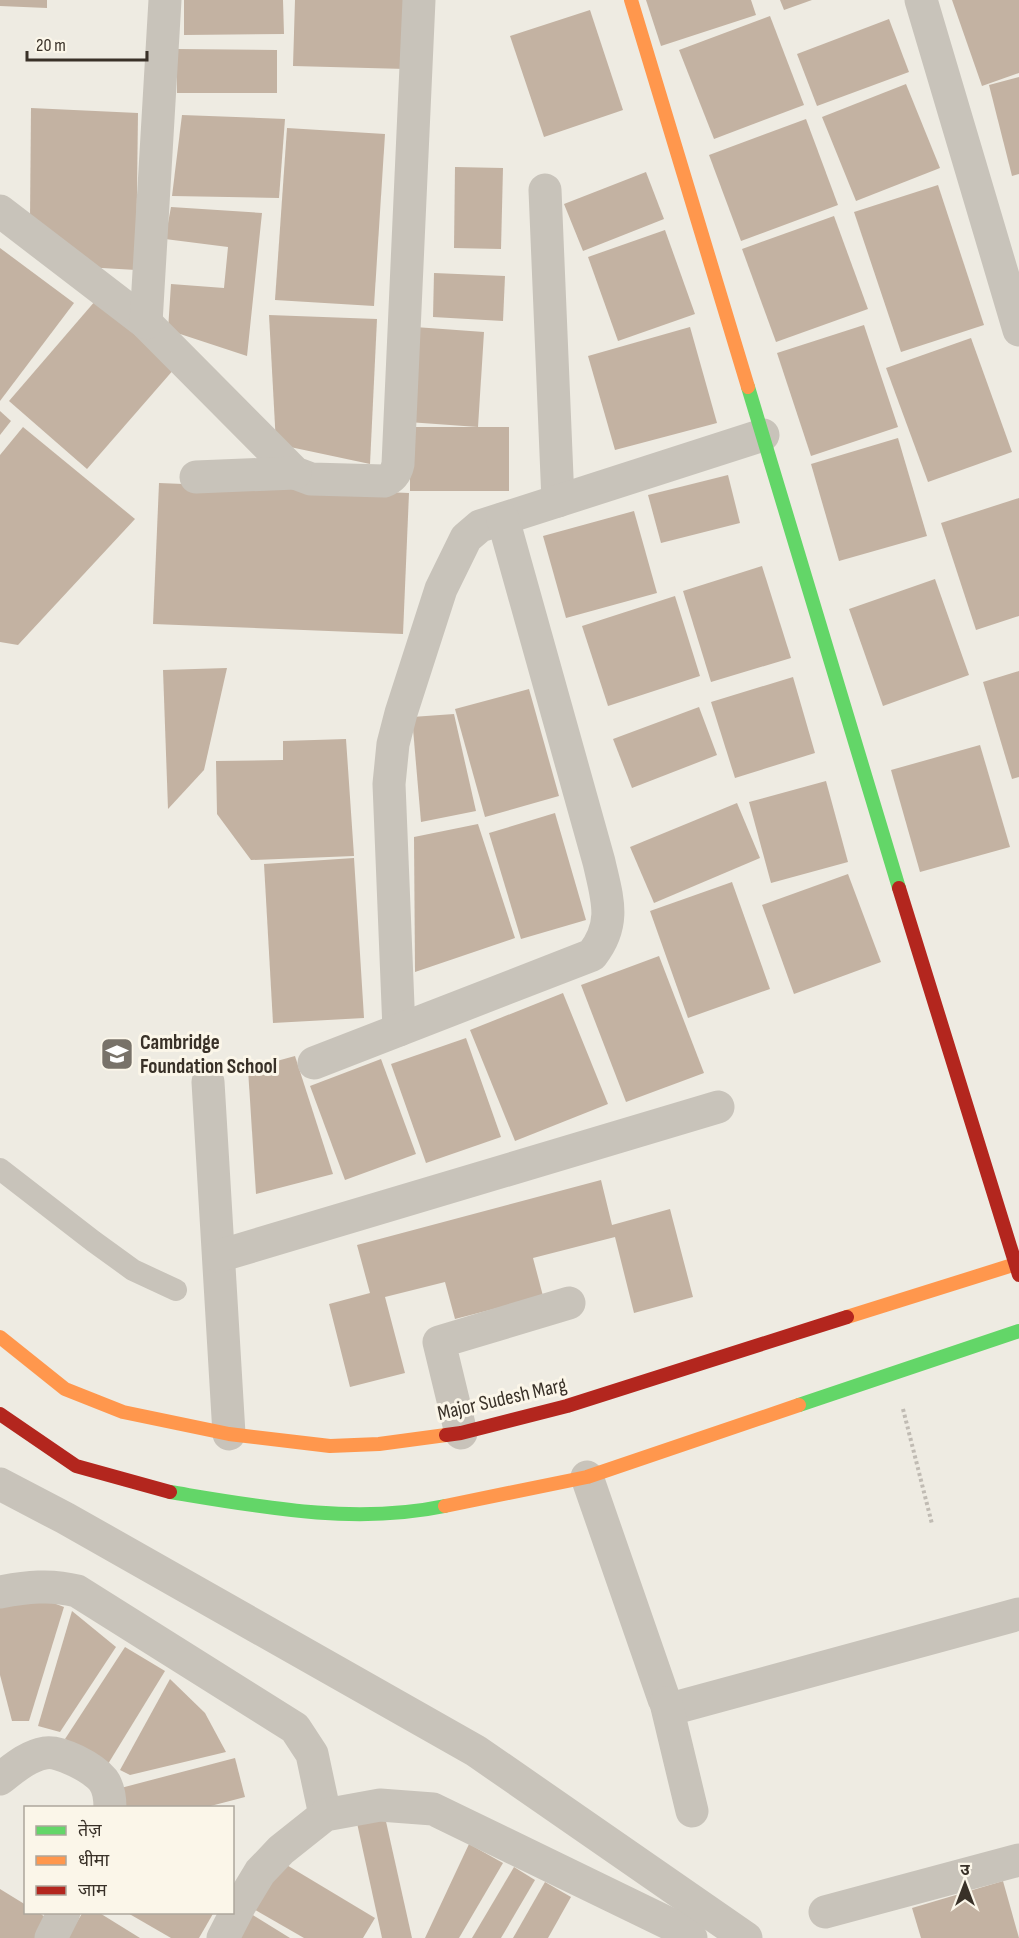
<svg xmlns="http://www.w3.org/2000/svg" width="1019" height="1938" font-family="'Sofia Sans Condensed','Noto Sans Devanagari',sans-serif">
<rect width="100%" height="100%" fill="#eeebe2"/>
<!-- building -->
<g fill="#c3b2a2">
<path d="M0,0H47V8L0,6Z"/>
<path d="M184,0H283L284,34L184,35Z"/>
<path d="M295,0H408L406,69L293,66Z"/>
<path d="M646,0H751L756,15L661,46Z"/>
<path d="M780,0H812L784,10Z"/>
<path d="M952,0H1019V73L982,86Z"/>
<path d="M590,10L623,110L544,137L510,36Z"/>
<path d="M770,16L804,105L714,139L679,50Z"/>
<path d="M889,19L909,72L817,106L797,54Z"/>
<path d="M177,49L277,50V93H177Z"/>
<path d="M1019,77V174L1012,176L989,85Z"/>
<path d="M906,84L940,168L856,201L822,117Z"/>
<path d="M31,108L138,113L136,270L85,267L30,219Z"/>
<path d="M182,115L285,119L279,198L172,196Z"/>
<path d="M806,119L838,205L741,241L709,155Z"/>
<path d="M287,128L385,134L374,306L275,300Z"/>
<path d="M455,167L503,168L501,249L454,248Z"/>
<path d="M646,172L664,219L583,251L564,204Z"/>
<path d="M938,185L984,325L901,352L854,212Z"/>
<path d="M171,207L262,213L247,356L168,330L171,284L224,288L228,247L165,239Z"/>
<path d="M834,216L868,309L776,342L742,249Z"/>
<path d="M665,230L695,314L618,341L588,257Z"/>
<path d="M0,248L74,303L0,401Z"/>
<path d="M434,273L505,276L503,321L433,317Z"/>
<path d="M96,300L175,368L87,469L9,401Z"/>
<path d="M269,315L377,319L370,464L276,444Z"/>
<path d="M864,325L898,427L811,456L777,353Z"/>
<path d="M415,327L484,332L478,427L408,422Z"/>
<path d="M690,327L717,423L615,450L588,356Z"/>
<path d="M971,338L1012,452L928,482L886,368Z"/>
<path d="M0,411L11,421L0,435Z"/>
<path d="M23,427L135,519L18,645L0,642V455Z"/>
<rect x="410" y="427" width="99" height="64"/>
<path d="M898,438L927,536L839,561L811,464Z"/>
<path d="M728,475L740,523L661,543L648,495Z"/>
<path d="M159,483L409,493L403,634L153,624Z"/>
<path d="M1019,498V616L976,630L941,523Z"/>
<path d="M634,511L657,593L566,618L543,536Z"/>
<path d="M762,566L791,658L711,682L683,591Z"/>
<path d="M935,579L969,675L883,706L849,609Z"/>
<path d="M675,596L700,676L608,706L582,626Z"/>
<path d="M227,668L204,770L168,809L163,670Z"/>
<path d="M1019,671V777L1012,779L983,682Z"/>
<path d="M793,677L815,753L735,778L711,702Z"/>
<path d="M529,689L559,796L485,817L455,709Z"/>
<path d="M699,707L717,755L632,788L613,739Z"/>
<path d="M454,714L476,811L421,822L412,717Z"/>
<path d="M346,739L354,856L251,860L217,814L216,761L283,760V741Z"/>
<path d="M980,745L1010,847L920,872L891,770Z"/>
<path d="M826,781L848,862L771,883L749,802Z"/>
<path d="M737,803L760,858L654,903L630,847Z"/>
<path d="M555,813L586,920L521,939L489,833Z"/>
<path d="M478,824L515,938L415,972L414,837Z"/>
<path d="M354,858L364,1018L273,1023L264,864Z"/>
<path d="M848,874L881,962L794,994L762,905Z"/>
<path d="M732,882L770,989L688,1018L650,911Z"/>
<path d="M659,956L704,1073L626,1102L581,985Z"/>
<path d="M563,993L608,1104L515,1141L470,1030Z"/>
<path d="M466,1038L501,1137L426,1163L391,1064Z"/>
<path d="M295,1056L333,1174L256,1194L248,1069Z"/>
<path d="M381,1059L416,1154L345,1180L310,1086Z"/>
<path d="M601,1180L612,1225L670,1209L693,1297L634,1313L615,1237L533,1258L543,1296L455,1319L445,1282L385,1297L405,1373L350,1387L329,1304L370,1293L357,1245Z"/>
<path d="M35,1596L64,1607L29,1721H12L0,1675V1605Z"/>
<path d="M72,1611L116,1647L60,1732L38,1726Z"/>
<path d="M125,1647L165,1671L108,1764L65,1739Z"/>
<path d="M170,1679L205,1713L226,1752L130,1775L120,1770Z"/>
<path d="M235,1758L245,1797L203,1808H122L117,1789Z"/>
<path d="M385,1817L412,1938H382L357,1823Z"/>
<path d="M469,1844L503,1863L459,1938H425Z"/>
<path d="M280,1861L375,1918L363,1938H304L252,1908Z"/>
<path d="M514,1867L535,1880L501,1938H472Z"/>
<path d="M1003,1881L1019,1938H921L912,1908Z"/>
<path d="M545,1882L571,1897L548,1938H513Z"/>
<path d="M0,1889L26,1905V1912H38L49,1920L38,1938H0Z"/>
<path d="M83,1912H98L140,1938H67Z"/>
<path d="M126,1912H214L199,1938H171Z"/>
<path d="M248,1912L290,1938H232Z"/>
</g>
<g fill="none" stroke-linecap="round" stroke-linejoin="round">
<!-- path -->
<path stroke="#c0bbb3" stroke-width="4" stroke-dasharray="3 3" stroke-linecap="butt" d="M903,1409L932,1524"/>
<!-- lane -->
<path stroke="#c8c3ba" stroke-width="22" d="M0,1169L93,1241L133,1270L176,1290"/>
<!-- street -->
<g stroke="#c8c3ba" stroke-width="33">
<path d="M921,0L1019,330"/>
<path d="M545,190L558,501"/>
<path d="M0,211L146,323L295,473L311,479L384,481C393,478 396,473 398,464L419,0"/>
<path d="M146,323L165,0"/>
<path d="M196,477L295,473"/>
<path d="M399,1030L389,784L393,744L401,713L441,589L466,538L480,526L763,435"/>
<path d="M314,1063L592,955C617,923 607,898 599,862L503,519"/>
<path d="M208,1082L229,1434"/>
<path d="M219,1256L718,1107"/>
<path d="M461,1433L439,1342L569,1303"/>
<path d="M587,1477L664,1699L669,1707H678L1019,1614"/>
<path d="M0,1484L65,1518L476,1751L746,1938"/>
<path d="M0,1592C26,1587 51,1584 77,1591L295,1728L312,1754L325,1815"/>
<path d="M666,1703L692,1811"/>
<path d="M0,1779C13,1769 27,1756 45,1753C60,1750 93,1768 103,1780C109,1788 110,1799 110,1808"/>
<path d="M825,1912L1019,1860"/>
<path d="M51,1938L64,1912"/>
<path d="M223,1938L240,1905L260,1872L281,1850L325,1815L380,1805L433,1809L670,1924L691,1938"/>
</g>
<!-- fast -->
<g stroke="#63d668" stroke-width="14">
<path d="M748,387L899,888"/>
<path d="M799,1405L1019,1331"/>
<path d="M170,1492C261,1507 354,1525 445,1506"/>
</g>
<!-- slow -->
<g stroke="#ff974d" stroke-width="14">
<path d="M631,0L748,387"/>
<path d="M847,1317L1019,1263"/>
<path d="M0,1337L65,1389L123,1412L229,1434L330,1446L379,1444L446,1435"/>
<path d="M445,1506L587,1477L799,1405"/>
</g>
<!-- jam -->
<g stroke="#b3261e" stroke-width="14">
<path d="M899,888L1019,1275"/>
<path d="M0,1414L76,1466L170,1492"/>
<path d="M446,1435L461,1433L567,1406L847,1317"/>
</g>
</g>
<!-- icons -->
<defs>
<symbol id="school-square" viewBox="-11 -11 22 22"><rect x="-9" y="-9" width="18" height="18" rx="4" fill="#787269" stroke="#fbf6e9"/><path d="M0-5L7-2L0 1L-7-2ZM-4 1L0 2.5L4 1V4Q0 6-4 4Z" fill="#fff"/></symbol>
</defs>
<g fill-rule="evenodd">
<use href="#school-square" x="98" y="1035" width="38" height="38"/>
</g>
<g text-anchor="middle" dominant-baseline="central" stroke-width="6" stroke-linejoin="round" paint-order="stroke">
<!-- poi labels -->
<g font-size="21" font-weight="bold" fill="#393128" stroke="#fbf6e9" text-anchor="start">
<text x="140" y="1042">Cambridge<tspan x="140" dy="24">Foundation School</tspan></text>
</g>
<!-- street labels -->
<g font-size="21" fill="#393128" stroke="#fbf6e9">
<text transform="translate(502 1399) rotate(-13)">Major Sudesh Marg</text>
</g>
</g>
<!-- legend -->
<rect x="24" y="1806" width="210" height="108" fill="#fbf6e9" stroke="#ada79c" stroke-width="1.5"/>
<rect x="36" y="1826" width="30" height="9" fill="#63d668" stroke="#ada79c" stroke-width="1.5"/>
<text x="78" y="1836" font-size="18" fill="#393128">तेज़</text>
<rect x="36" y="1856" width="30" height="9" fill="#ff974d" stroke="#ada79c" stroke-width="1.5"/>
<text x="78" y="1866" font-size="18" fill="#393128">धीमा</text>
<rect x="36" y="1886" width="30" height="9" fill="#b3261e" stroke="#ada79c" stroke-width="1.5"/>
<text x="78" y="1896" font-size="18" fill="#393128">जाम</text>
<!-- north arrow -->
<g transform="translate(965 1884)" stroke="#fbf6e9" stroke-width="4.5" paint-order="stroke">
<path d="M0-4.5L10 22L0 15L-10 22Z" fill="#393128"/>
<text y="-9" font-size="16" font-weight="bold" text-anchor="middle" fill="#393128">उ</text>
</g>
<!-- scale -->
<path d="M27 51v9h120v-9" fill="none" stroke="#393128" stroke-width="3"/>
<text x="36" y="51" font-size="18" fill="#393128" stroke="#fbf6e9" stroke-width="4.5" paint-order="stroke">20 m</text>
</svg>
